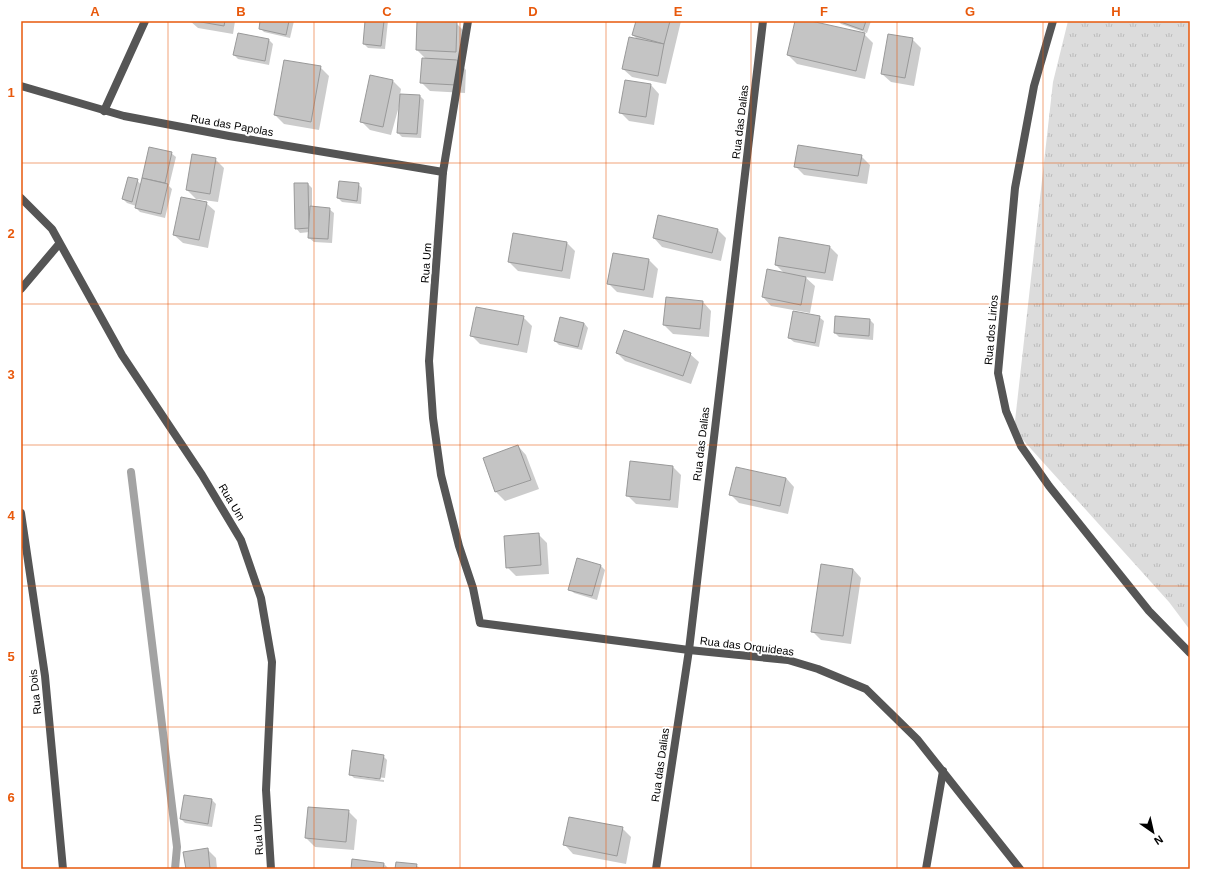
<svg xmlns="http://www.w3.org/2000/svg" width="1211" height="890" font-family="Helvetica,sans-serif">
<defs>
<pattern id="grass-tufts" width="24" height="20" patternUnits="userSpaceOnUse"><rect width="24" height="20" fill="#dcdcdc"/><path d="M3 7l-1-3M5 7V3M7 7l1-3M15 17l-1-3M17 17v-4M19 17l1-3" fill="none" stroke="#bbb"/></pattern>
</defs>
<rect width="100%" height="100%" fill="#fff"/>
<!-- grass -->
<path fill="url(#grass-tufts)" d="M1068,21H1190V630L1169,602L1014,430L1053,82Z"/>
<!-- shadow -->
<g fill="#0003">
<path d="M190,21H235L233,34L198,28Z"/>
<path d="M261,21H294L290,38L264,32L260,28Z"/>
<path d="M366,21H388L385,49L368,48L364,44Z"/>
<path d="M637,21H681L666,84L632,77L623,69L638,40L633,35Z"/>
<path d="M796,21H806L864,34L873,43L865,79L797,64L788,55Z"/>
<path d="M838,21H871L867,33L841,24Z"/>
<path d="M456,23L465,32L464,60L456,59L466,70L465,93L430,91L421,82L426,59L417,50Z"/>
<path d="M912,39L921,48L914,86L891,82L882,74Z"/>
<path d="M269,40L273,44L269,65L238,59L234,55Z"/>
<path d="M320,67L329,76L319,130L284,124L275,115Z"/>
<path d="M393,81L401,89L400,95L420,96L424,100L421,138L402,137L398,133L401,99L391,135L370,130L361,121Z"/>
<path d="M651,85L659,94L654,125L629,121L620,112Z"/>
<path d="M150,148L171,153L176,157L169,186L172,189L165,218L140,212L136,208V206L127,203L123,199L137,180L141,185Z"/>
<path d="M861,156L870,165L867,184L804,175L795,166Z"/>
<path d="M215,159L224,168L218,202L196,199L187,190Z"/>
<path d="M308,184L312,188V207L329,209L334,213L332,243L314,242L309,238L310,232L300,233L296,228Z"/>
<path d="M358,184L362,188L361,204L342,202L338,198Z"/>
<path d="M206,203L215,211L208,248L183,243L174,235Z"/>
<path d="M718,230L726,238L721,261L662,247L654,238Z"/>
<path d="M566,242L575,251L570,279L518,271L509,262Z"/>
<path d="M829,246L838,255L833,281L805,277L815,286L810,313L771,306L763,297L785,274L776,265Z"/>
<path d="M613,254L649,260L658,269L653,298L617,292L608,283Z"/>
<path d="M703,302L711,311L709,337L673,334L664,325Z"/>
<path d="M523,317L532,326L527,353L480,344L471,335Z"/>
<path d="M819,317L824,321L819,347L794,342L789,338Z"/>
<path d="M836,317L870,320L874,324L873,340L839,337L835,333Z"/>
<path d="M584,323L588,328L582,350L559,345L555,341Z"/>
<path d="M617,353L690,354L699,362L691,384L625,361Z"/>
<path d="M518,446L526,455L539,489L505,501L496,492L484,458Z"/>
<path d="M673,467L681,475L678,508L636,504L627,495Z"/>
<path d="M786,478L794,487L788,514L739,503L730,494Z"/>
<path d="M538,534L547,543L549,574L516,576L507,567Z"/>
<path d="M578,559L601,566L605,570L597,600L574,593L570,589Z"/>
<path d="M853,569L861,578L851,644L821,640L812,631Z"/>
<path d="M383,756L387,760L385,778L353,774V776L384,780V782L354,778L350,774Z"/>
<path d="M212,800L216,804L212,827L185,823L181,819Z"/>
<path d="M348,811L357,820L354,850L315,847L306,838Z"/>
<path d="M622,828L631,837L626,864L573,854L565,845Z"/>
<path d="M207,849L216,858L217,869H187Z"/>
<path d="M384,864L389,869H352Z"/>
<path d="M416,865L421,869H396Z"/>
</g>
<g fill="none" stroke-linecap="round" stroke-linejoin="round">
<!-- stream -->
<path stroke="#a3a3a3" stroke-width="8" d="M131,472L177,847L175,869"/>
</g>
<!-- building -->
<g fill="#c4c4c4" stroke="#999">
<path d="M195,21H225L224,26Z"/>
<path d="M260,21H289L286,35L259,29Z"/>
<path d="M365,21H384L381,46L363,44Z"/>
<path d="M417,21L457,22L456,52L416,50Z"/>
<path d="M636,21H670L664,44L632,35Z"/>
<path d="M795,21H811L865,33L856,71L787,55Z"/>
<path d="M838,21H866L863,30Z"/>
<path d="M238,33L269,39L265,61L233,55Z"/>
<path d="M888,34L913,38L905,78L881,74Z"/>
<path d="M629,37L664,44L658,76L622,69Z"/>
<path d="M422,58L458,60L456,85L420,83Z"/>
<path d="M284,60L321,66L311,122L274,115Z"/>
<path d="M370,75L393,80L383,127L360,122Z"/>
<path d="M625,80L651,84L646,117L619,113Z"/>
<path d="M400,94L420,95L417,134L397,133Z"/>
<path d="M798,145L862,155L858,176L794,167Z"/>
<path d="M149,147L172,152L165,183L142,178Z"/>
<path d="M192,154L216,158L210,194L186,190Z"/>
<path d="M128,177L138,179L132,202L122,199Z"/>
<path d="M142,178L168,184L161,214L135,208Z"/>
<path d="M339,181L359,183L357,201L337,198Z"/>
<path d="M294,183H308L309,228L295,229Z"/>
<path d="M181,197L207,202L199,240L173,235Z"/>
<path d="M310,206L330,208L328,239L308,238Z"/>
<path d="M658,215L718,229L712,253L653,238Z"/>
<path d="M513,233L567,242L562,271L508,262Z"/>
<path d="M779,237L830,246L825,273L775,265Z"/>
<path d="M613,253L649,259L644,290L607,284Z"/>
<path d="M767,269L806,277L801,305L762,297Z"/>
<path d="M666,297L703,301L700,329L663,325Z"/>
<path d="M476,307L524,316L518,345L470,336Z"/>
<path d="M793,311L820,316L815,343L788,338Z"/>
<path d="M835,316L870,319L869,336L834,333Z"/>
<path d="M560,317L584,323L578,347L554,341Z"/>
<path d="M624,330L691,353L683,376L616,353Z"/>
<path d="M518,445L531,480L495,492L483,458Z"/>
<path d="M630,461L673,466L670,500L626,496Z"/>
<path d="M736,467L786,478L780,506L729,495Z"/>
<path d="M539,533L541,565L506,568L504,536Z"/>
<path d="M577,558L601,565L592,596L568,590Z"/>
<path d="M821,564L853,569L843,636L811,632Z"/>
<path d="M352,750L384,755L380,779L349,775Z"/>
<path d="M184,795L212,799L208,824L180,819Z"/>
<path d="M308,807L349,810L346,842L305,838Z"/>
<path d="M569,817L623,827L617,856L563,845Z"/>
<path d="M208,848L210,869H186L183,852Z"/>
<path d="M352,859L384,863L383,869H351Z"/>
<path d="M396,862L417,864L416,869H395Z"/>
</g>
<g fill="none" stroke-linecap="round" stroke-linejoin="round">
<!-- street -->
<g stroke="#555" stroke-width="8">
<path d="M468,21L443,172L429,361L433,418L441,475L459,546L473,588L480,623L689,650L788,660L818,669L866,689L917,739L1020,869"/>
<path d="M1053,21L1034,86L1015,188L998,373L1006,411L1021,446L1049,486L1149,611L1190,653"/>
<path d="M21,86L124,116L229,136L443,172"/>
<path d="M104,111L145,21"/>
<path d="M21,198L52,229L122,355L202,475L241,540L261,598L272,662L266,790L271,869"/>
<path d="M21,289L59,244"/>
<path d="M21,513L45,676L63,869"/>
<path d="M656,869L689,650L763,21"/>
<path d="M926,869L943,771"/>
</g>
</g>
<!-- grid -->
<path fill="none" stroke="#e8590c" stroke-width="1" stroke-opacity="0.55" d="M168,21V869M314,21V869M460,21V869M606,21V869M751,21V869M897,21V869M1043,21V869M21,163H1190M21,304H1190M21,445H1190M21,586H1190M21,727H1190"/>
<g text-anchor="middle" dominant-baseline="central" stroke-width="4" stroke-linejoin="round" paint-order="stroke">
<!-- street labels -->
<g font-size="11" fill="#000" stroke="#fff">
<text transform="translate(740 122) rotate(-83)">Rua das Dalias</text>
<text transform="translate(232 125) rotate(10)">Rua das Papolas</text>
<text transform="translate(426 263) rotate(-86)">Rua Um</text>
<text transform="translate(991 330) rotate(-85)">Rua dos Lirios</text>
<text transform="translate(701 444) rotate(-83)">Rua das Dalias</text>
<text transform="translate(232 502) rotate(59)">Rua Um</text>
<text transform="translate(747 646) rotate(7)">Rua das Orquideas</text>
<text transform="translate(35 692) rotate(-96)">Rua Dois</text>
<text transform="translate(660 765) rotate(-82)">Rua das Dalias</text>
<text transform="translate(258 835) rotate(-93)">Rua Um</text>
</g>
</g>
<!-- border -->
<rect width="1211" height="890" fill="none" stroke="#ffffff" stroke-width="44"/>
<!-- north arrow -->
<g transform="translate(1153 832) rotate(146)" stroke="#ffffff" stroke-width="3" paint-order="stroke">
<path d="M0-3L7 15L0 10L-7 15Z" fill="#000000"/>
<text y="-6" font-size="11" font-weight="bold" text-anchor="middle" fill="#000000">N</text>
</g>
<rect x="22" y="22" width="1167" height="846" fill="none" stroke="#e8590c" stroke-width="1.5"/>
<g font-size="13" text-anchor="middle" font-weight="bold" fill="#e8590c">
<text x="95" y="16">A</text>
<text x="241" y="16">B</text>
<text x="387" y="16">C</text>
<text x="533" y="16">D</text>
<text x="678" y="16">E</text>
<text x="824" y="16">F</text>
<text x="970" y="16">G</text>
<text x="1116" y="16">H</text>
<text x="11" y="97">1</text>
<text x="11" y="238">2</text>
<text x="11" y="379">3</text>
<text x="11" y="520">4</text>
<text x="11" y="661">5</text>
<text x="11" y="802">6</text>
</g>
</svg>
